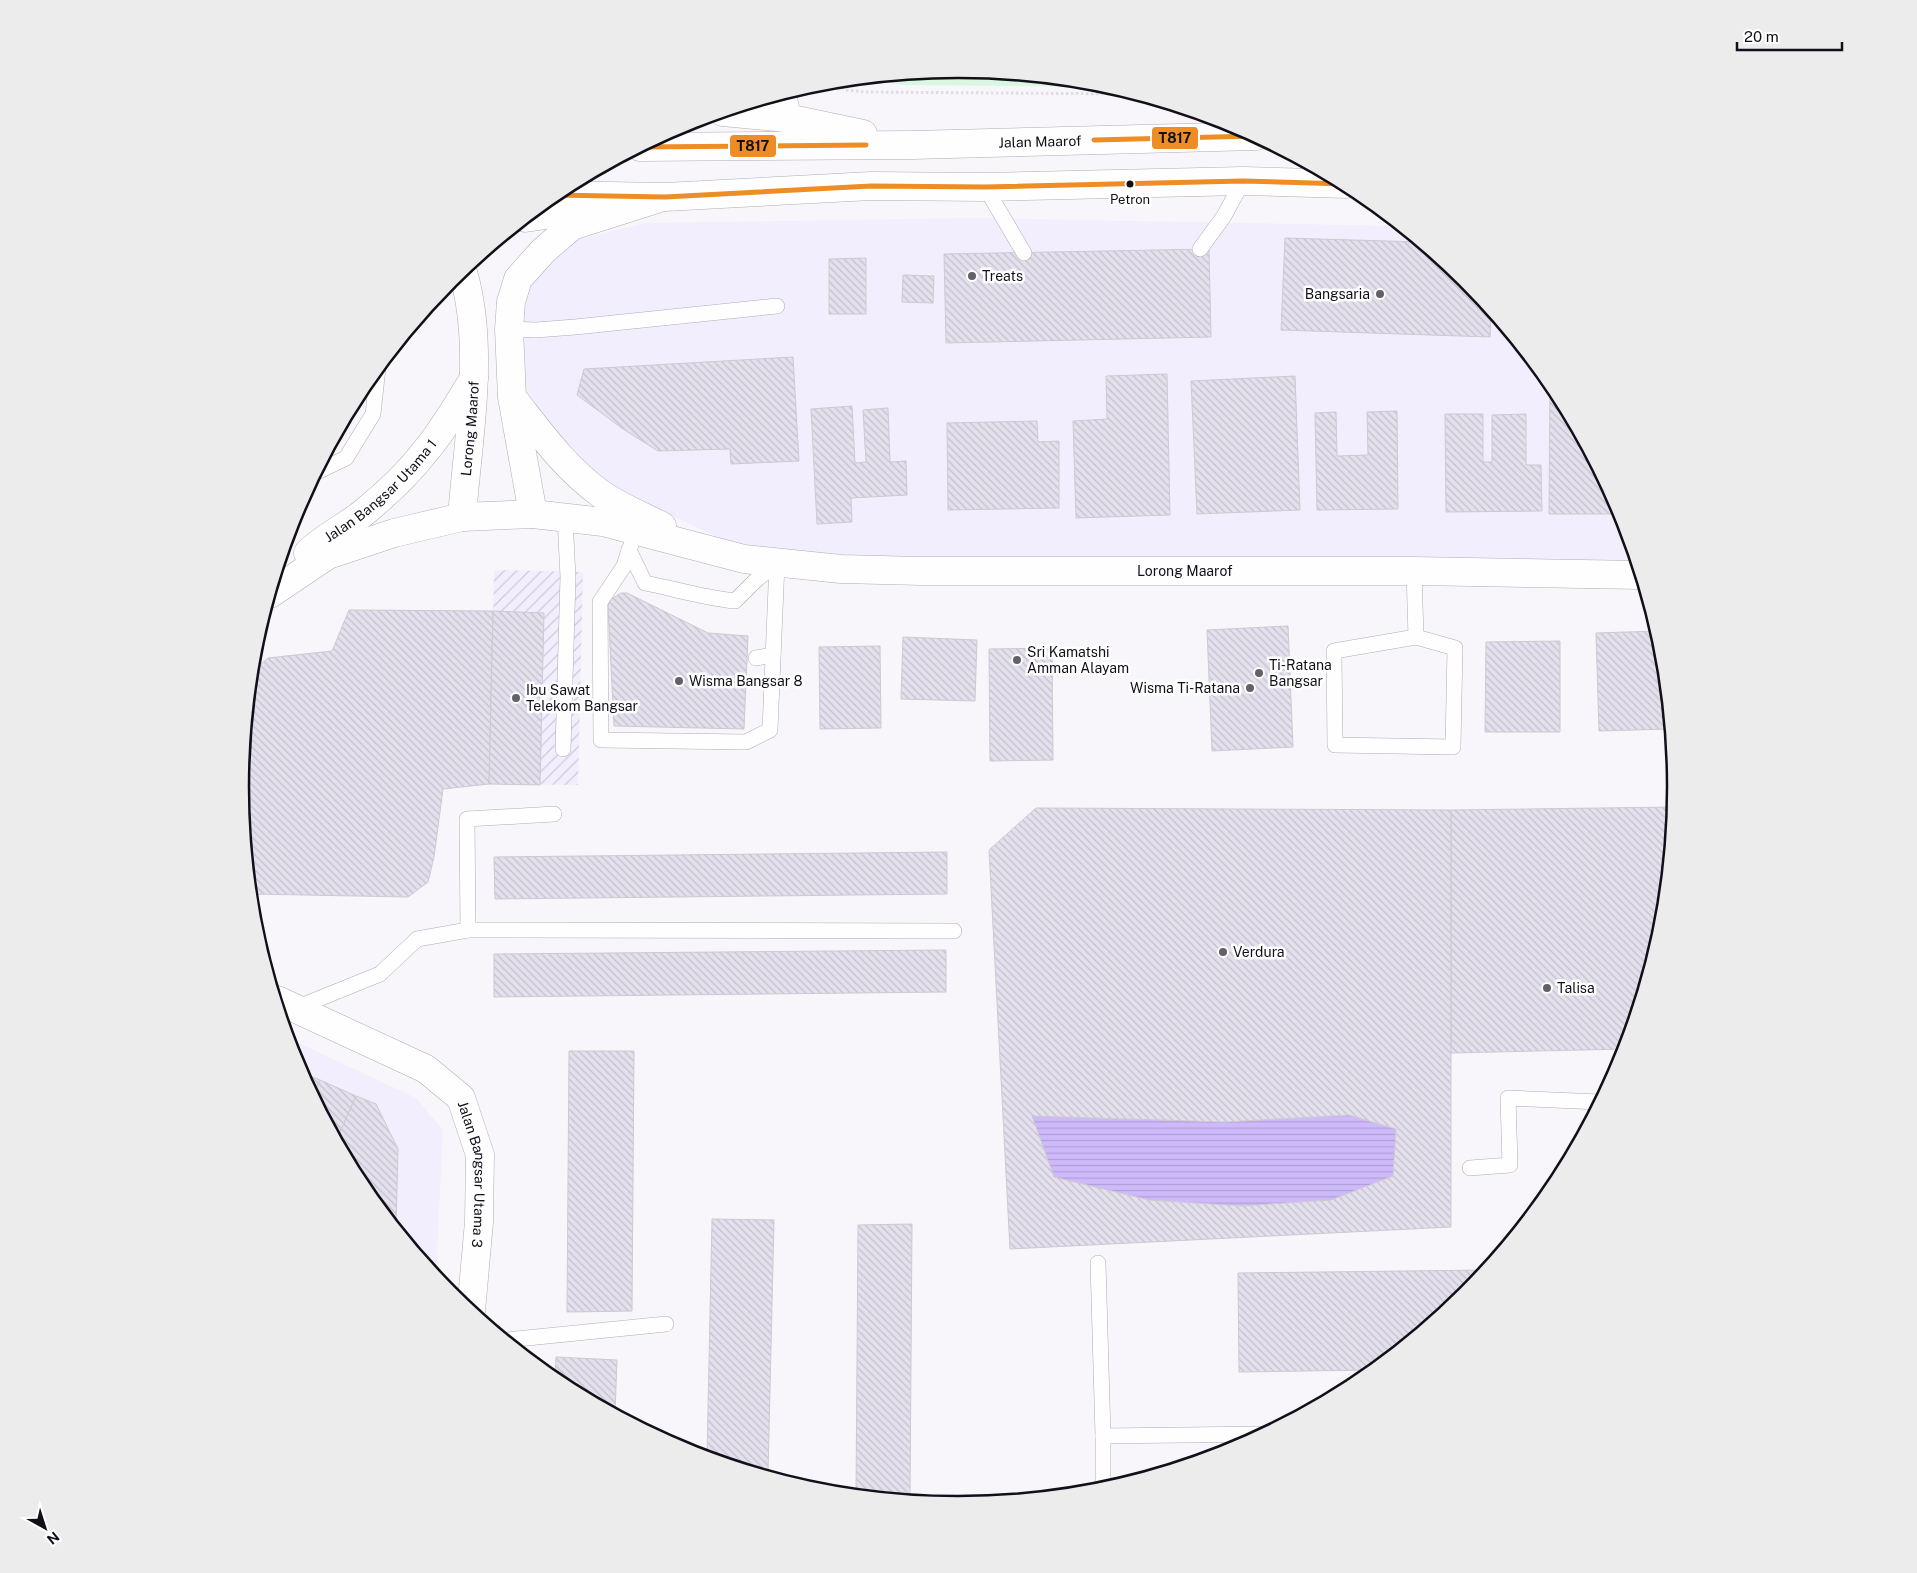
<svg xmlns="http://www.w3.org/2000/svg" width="1917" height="1573" font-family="'Public Sans',sans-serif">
<defs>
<pattern id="industrial-furrows" width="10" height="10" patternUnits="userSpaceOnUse" patternTransform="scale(1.25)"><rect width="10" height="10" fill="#f2eefd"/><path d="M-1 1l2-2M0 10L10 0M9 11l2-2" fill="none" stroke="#cecbd8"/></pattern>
<pattern id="water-rules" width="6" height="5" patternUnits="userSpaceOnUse" patternTransform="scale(1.25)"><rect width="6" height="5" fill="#cebafa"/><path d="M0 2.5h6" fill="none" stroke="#b09fd6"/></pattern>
<pattern id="building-back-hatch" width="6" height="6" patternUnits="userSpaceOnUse" patternTransform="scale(1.25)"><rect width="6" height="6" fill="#e4e0ed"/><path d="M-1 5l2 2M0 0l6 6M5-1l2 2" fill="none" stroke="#c3bfcb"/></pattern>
</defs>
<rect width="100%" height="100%" fill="#f8f6fb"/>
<!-- built -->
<g fill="#f2eefd">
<path d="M971,218L1401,226L1466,279L1555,388L1622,512L1637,563L963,560L841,555L732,544L613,488L569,451L524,390L523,306L530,283L576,240L645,223Z"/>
<path d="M288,1038L416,1098L443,1130L436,1275L362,1185L295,1061Z"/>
</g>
<!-- industrial -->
<path fill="url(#industrial-furrows)" d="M494,570L583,572L578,785L489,784Z"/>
<!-- grass -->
<path fill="#d9f7e2" d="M959,69L1099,83L1114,87L903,85L868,78Z"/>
<!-- water -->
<path fill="url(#water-rules)" d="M1349,1115L1396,1129L1393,1176L1331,1200L1242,1206L1149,1200L1054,1177L1032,1116L1225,1122Z"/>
<!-- building -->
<g fill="url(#building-back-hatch)" stroke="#cdcad2" fill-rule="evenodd">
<path d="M1285,238L1421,242L1466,279L1491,309L1490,337L1281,330Z"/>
<path d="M1209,249L1211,337L946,343L944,254Z"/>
<path d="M866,258V314H829V259Z"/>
<path d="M903,275L934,276L933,303L902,302Z"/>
<path d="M793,357L799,461L731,464L730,449L658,451L623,429L577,395L584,369Z"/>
<path d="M1167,374L1170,515L1076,518L1073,421L1107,419L1106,376Z"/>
<path d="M1295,376L1300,510L1197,514L1191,381Z"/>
<path d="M1550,382L1555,388L1622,514H1549Z"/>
<path d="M852,406L855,463L866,462L863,410L888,408L890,462L906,461L907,495L851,498L852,522L817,524L811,409Z"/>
<path d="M1397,411L1398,509L1317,510L1315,413L1336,412L1337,456L1368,455L1367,412Z"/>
<path d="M1445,414H1483V462H1492V415L1526,414V465H1541L1542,511L1446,512Z"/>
<path d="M1037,421L1038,442L1059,441V508L948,510L947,423Z"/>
<path d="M621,593H627L708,633L748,636L744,729L614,726L608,606L610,600Z"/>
<path d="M349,610L493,611L489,784L443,789L434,857L428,882L408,897L251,894L241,786L252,672L268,658L332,651Z"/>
<path d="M493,611L544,613L540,785L489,784Z"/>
<path d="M1288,626L1293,747L1212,751L1207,630Z"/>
<path d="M1658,631L1663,647L1667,694L1668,729L1599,731L1596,633Z"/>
<path d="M903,637L977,640L975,701L901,699Z"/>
<path d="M1560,641V732H1485L1486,642Z"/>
<path d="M880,646L881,728L820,729L819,647Z"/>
<path d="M1052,648L1053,760L990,761L989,649Z"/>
<path d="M1674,807L1662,927L1625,1049L1451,1053V810Z"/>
<path d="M1036,808L1451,810V1227L1010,1249L989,850ZM1349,1115L1396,1129L1393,1176L1331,1200L1242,1206L1149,1200L1054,1177L1032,1116L1225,1122Z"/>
<path d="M947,852V894L495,899L494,857Z"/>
<path d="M946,950V992L494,997V954Z"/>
<path d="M569,1051H634L632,1311L567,1312Z"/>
<path d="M301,1072L320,1080L313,1094Z"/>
<path d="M320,1080L356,1096L337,1139L313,1094Z"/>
<path d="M356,1096L376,1104L398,1149L396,1228L362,1185L337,1139Z"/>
<path d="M712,1219L774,1220L768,1475L707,1456Z"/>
<path d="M912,1224L910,1500L856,1494L858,1225Z"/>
<path d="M1486,1270L1466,1294L1373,1370L1239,1372L1238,1273Z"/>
<path d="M556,1357L617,1360L615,1413L555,1380Z"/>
</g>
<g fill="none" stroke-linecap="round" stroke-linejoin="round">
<defs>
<g id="service">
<path d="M985,187L1024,253"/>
<path d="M1200,249L1224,216L1243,181"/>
<path d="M509,329L536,330L575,327L777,306"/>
<path d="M317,472L346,458L373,414L378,368"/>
<path d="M631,545L629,550L645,583C676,589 704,598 735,601L755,581L777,563"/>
<path d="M629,550L624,566L600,602L601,740L746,742L770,730L777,563"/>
<path d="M1414,571L1416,637L1455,648L1453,747L1335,745L1334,651L1416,637"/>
<path d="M756,658L773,655"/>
<path d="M563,749L568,577L565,518"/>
<path d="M468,930L954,931"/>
<path d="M296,1008L380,974L417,939L468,930L467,819L554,814"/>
<path d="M1470,1168L1510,1165L1508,1098L1600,1102"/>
<path d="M1098,1263L1103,1436"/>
<path d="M507,1340L666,1324"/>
<path d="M1103,1489V1436L1263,1434"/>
</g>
<g id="minor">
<path d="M782,93L787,118"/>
<path d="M515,401C541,434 566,469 601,494C620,507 642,516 662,526"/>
<path d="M533,514L512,397L509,329L511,302L518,279L543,251L572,226L657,199"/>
<path id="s1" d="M462,517C467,449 480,379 471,311C469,297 467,283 462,270"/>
<path id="s2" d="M308,553C324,537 346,527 363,513C385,495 406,476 423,454C443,431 458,404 474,378"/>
<path id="s3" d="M270,594L328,555L394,533L462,517L533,514L603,522L744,559L841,569L921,571H1414L1641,575"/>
<path id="s4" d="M277,1000L426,1069L461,1098L480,1155L479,1222L471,1311"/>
</g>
<g id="secondary">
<path d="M723,112L787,118L863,134"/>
<path id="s5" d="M640,147L913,145L1256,136"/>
<path d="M554,195L665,197L871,186L985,187L1243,181L1346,184"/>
<path d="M525,218L595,208"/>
</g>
</defs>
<!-- service casing -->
<use href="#service" stroke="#afadb5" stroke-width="16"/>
<!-- minor casing -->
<use href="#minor" stroke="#afadb5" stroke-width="29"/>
<!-- secondary casing -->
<use href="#secondary" stroke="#afadb5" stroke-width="29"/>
<!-- path -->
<path stroke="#dedddf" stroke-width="3" stroke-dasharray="2.5 2.5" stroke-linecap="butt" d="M834,81L846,90L865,92L1135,94"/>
<!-- service -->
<use href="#service" stroke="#fefefe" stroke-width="15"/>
<!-- minor -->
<use href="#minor" stroke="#fefefe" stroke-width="28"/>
<!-- secondary -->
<use href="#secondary" stroke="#fefefe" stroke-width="28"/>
<defs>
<g id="bus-1">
<path d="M1094,140L1256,136"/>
<path d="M640,147L866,145"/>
<path d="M554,195L665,197L871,186L985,187L1243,181L1346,184"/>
</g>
</defs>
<!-- bus-1 casing -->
<use href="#bus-1" stroke="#fff" stroke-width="9"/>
<!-- bus-1 -->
<use href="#bus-1" stroke="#ee8d25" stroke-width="5"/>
</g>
<!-- markers -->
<circle fill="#120f19" stroke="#fff" stroke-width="2" cx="1130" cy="184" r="4.5"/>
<g fill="#626068" stroke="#fff" stroke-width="2">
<circle cx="972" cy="276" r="5"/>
<circle cx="1380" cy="294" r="5"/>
<circle cx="1017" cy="660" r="5"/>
<circle cx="1259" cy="673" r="5"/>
<circle cx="679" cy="681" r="5"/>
<circle cx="1250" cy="688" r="5"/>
<circle cx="516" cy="698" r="5"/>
<circle cx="1223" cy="952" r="5"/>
<circle cx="1547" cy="988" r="5"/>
</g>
<g text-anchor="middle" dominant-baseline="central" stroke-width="5" stroke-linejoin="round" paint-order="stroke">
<!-- bus labels -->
<g font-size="13" fill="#120f19" stroke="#fff">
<text x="1130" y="199">Petron</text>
</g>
<!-- street labels -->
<g font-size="14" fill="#120f19" stroke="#fff">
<text stroke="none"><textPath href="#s5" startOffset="400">Jalan Maarof</textPath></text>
<text stroke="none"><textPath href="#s1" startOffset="89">Lorong Maarof</textPath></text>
<text stroke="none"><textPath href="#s2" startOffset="96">Jalan Bangsar Utama 1</textPath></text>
<text stroke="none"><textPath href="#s3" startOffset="938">Lorong Maarof</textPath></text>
<text stroke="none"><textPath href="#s4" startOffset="288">Jalan Bangsar Utama 3</textPath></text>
</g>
<!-- poi labels -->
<g font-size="14" fill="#120f19" stroke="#fff" text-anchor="start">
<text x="982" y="276">Treats</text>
<text x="1370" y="294" text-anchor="end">Bangsaria</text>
<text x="1027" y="652">Sri Kamatshi<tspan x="1027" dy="16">Amman Alayam</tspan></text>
<text x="1269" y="665">Ti-Ratana<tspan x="1269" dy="16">Bangsar</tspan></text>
<text x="689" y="681">Wisma Bangsar 8</text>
<text x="1240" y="688" text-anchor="end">Wisma Ti-Ratana</text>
<text x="526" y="690">Ibu Sawat<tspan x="526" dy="16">Telekom Bangsar</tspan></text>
<text x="1233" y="952">Verdura</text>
<text x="1557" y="988">Talisa</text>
</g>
</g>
<!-- crop -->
<path d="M0 0H1917V1573H0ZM249 787a709 709 0 1 1 1418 0a709 709 0 1 1-1418 0Z" fill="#ececed" fill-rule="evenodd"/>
<path fill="none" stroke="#120f19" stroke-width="2.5" d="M249 787a709 709 0 1 1 1418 0a709 709 0 1 1-1418 0Z"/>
<g stroke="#fff" stroke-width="2">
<rect x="1151" y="126" width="48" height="24" rx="5" fill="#ee8d25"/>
<rect x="729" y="134" width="48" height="24" rx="5" fill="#ee8d25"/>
</g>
<g font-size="14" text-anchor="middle" font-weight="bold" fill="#111">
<text x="1175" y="143">T817</text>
<text x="753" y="151">T817</text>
</g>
<!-- north arrow -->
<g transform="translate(45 1528) rotate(141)" stroke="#ffffff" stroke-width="4" paint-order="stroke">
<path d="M0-4L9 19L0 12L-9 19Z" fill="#120f19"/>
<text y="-8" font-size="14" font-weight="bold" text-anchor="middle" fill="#120f19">N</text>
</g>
<!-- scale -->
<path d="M1737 42v8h105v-8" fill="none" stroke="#120f19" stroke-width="2.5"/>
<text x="1744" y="42" font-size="15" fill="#120f19" stroke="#ffffff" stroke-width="4" paint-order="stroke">20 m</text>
</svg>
